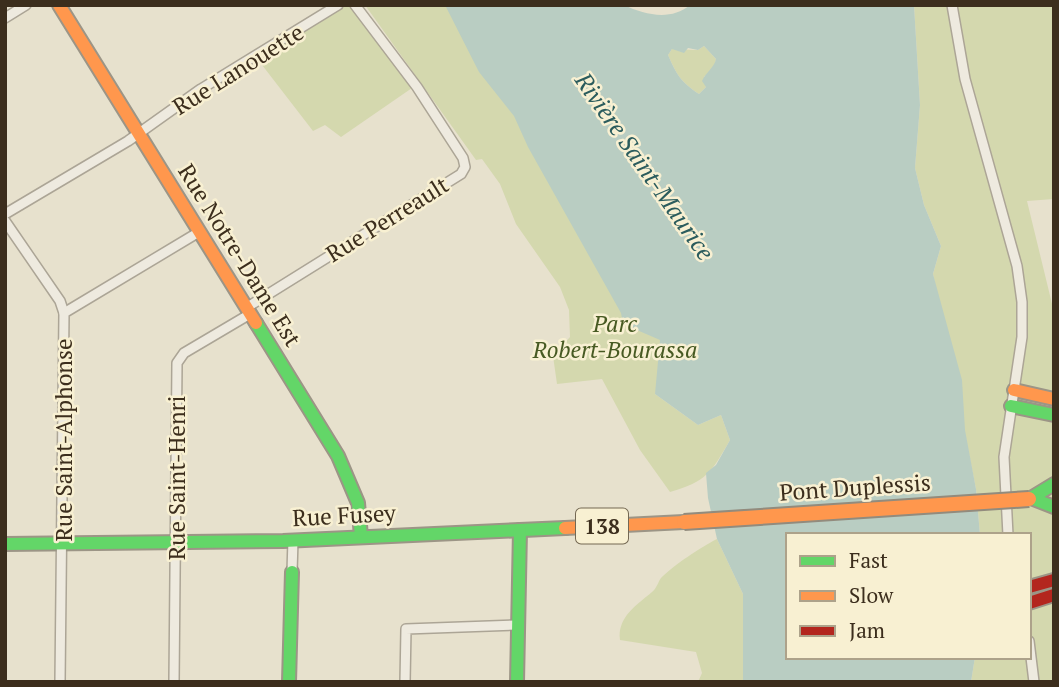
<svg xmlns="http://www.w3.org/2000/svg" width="1059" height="687" font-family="'PT Serif',serif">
<rect width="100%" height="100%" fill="#e7e1cd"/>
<!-- green -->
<g fill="#d4d8ae">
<path d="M345,5H356L412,88L341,137L325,125L313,131L259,61Z"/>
<path d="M365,5H456L673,343L655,394L698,425L721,415L730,440C711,473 707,481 670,492L640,450L602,379L557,384L553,356L570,337L569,310L560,287L516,224L500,184L482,159L476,160Z"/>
<path d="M914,5H1054V199L1027,201L1054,312V682H971L975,657H1029V535H980L976,489L933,274L941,246L924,205L915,168L920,105Z"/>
<path d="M704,46L716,59L715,65L704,77L706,87L699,94C680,81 677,75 668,55L672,49L698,50Z"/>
<path d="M717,539L743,594V682H698L702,673L696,652L620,640C617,617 637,605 652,592C657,588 658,582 661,578C674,565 701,547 717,539Z"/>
</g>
<!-- water -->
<path fill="#b9cdc2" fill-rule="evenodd" d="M445,5H624C645,15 671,21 690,5H914L920,105L915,168L924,205L941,246L933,274L962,380L965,430L976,489L980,535H788V657H975L971,682H743V594L717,539L708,498L706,473L716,465L730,440L721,415L698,425L655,394L660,340L623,324L621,313L528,147L514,116L479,72ZM704,46L716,59C714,68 706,72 702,81L706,87L699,94C680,81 677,75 668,55L672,49L684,53L688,48L698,50Z"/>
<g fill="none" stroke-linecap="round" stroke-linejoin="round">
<defs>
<g id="street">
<path d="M952,5L965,79L1017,266L1022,302V337L1004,457L1008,535"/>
<path d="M5,18L26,5"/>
<path d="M5,214L128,141L201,89L338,5"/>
<path d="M5,221L60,301L64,313"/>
<path d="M246,308L461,174L465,167L463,158L417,87L355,5"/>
<path d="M292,572L293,540"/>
<path d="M1029,641L1034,682"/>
<path d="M60,682L64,313L199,232"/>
<path d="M174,682L177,363L184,353L250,314"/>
<path d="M405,682L406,629L517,625"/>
</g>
<g id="fast">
<path d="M256,323L338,456L358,503L361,536"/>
<path d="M1011,406L1054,415"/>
<path d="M1031,498L1054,484"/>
<path d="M1031,498L1054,507"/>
<path d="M5,544L283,541L565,528"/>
<path d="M289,682L292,572"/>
<path d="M517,682L520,530"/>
</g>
<g id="slow">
<path d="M59,5L256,323"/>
<path d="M1014,390L1054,399"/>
<path d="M565,528L684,522"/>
</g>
<g id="jam">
<path d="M1029,587L1054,580"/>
<path d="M1029,603L1054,595"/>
</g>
</defs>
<!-- street casing -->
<use href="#street" stroke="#aca596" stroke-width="12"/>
<!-- fast casing -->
<use href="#fast" stroke="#9c9586" stroke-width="16"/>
<!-- slow casing -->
<use href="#slow" stroke="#9c9586" stroke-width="16"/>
<!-- jam casing -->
<use href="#jam" stroke="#9c9586" stroke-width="16"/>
<!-- street -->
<use href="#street" stroke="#eeeadf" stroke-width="9"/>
<!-- fast -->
<use href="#fast" stroke="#63d668" stroke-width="12"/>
<!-- slow -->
<use href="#slow" stroke="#ff974d" stroke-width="12"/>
<!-- jam -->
<use href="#jam" stroke="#b3261e" stroke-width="12"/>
<defs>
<path id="slow-bridge" d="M684,522L1029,499"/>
</defs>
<!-- slow-bridge casing -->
<use href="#slow-bridge" stroke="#928b7d" stroke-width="18" stroke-linecap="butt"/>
<!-- slow-bridge -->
<use href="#slow-bridge" stroke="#ff974d" stroke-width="14"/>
</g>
<g text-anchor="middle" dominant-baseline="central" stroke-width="5" stroke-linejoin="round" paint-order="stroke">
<!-- shield labels -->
<rect fill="#f8f0d2" stroke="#746853" stroke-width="2" x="576" y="508.5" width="52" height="35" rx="5"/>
<g font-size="21" font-weight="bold" fill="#3c2e1d">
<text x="602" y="526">138</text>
</g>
<!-- street labels -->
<g font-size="23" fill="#3c2e1d" stroke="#f8f0d2">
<text transform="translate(238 69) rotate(-32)">Rue Lanouette</text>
<text transform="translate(387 219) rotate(-32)">Rue Perreault</text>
<text transform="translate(240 255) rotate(58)">Rue Notre-Dame Est</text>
<text transform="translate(63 440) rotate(-90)">Rue Saint-Alphonse</text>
<text transform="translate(176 478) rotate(-90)">Rue Saint-Henri</text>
<text transform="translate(855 487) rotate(-4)">Pont Duplessis</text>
<text transform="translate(344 515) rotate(-3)">Rue Fusey</text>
</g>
<!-- park labels -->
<g font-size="23" font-style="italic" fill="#475a22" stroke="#f8f0d2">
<text x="615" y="323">Parc<tspan x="615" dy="26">Robert-Bourassa</tspan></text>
</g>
<!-- water labels -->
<g font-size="24" font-style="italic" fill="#2b5c5d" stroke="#f8f0d2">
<text transform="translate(645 166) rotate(55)">Rivière Saint-Maurice</text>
</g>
</g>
<!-- border -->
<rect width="1059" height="687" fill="none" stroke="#3c2e1d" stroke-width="14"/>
<!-- legend -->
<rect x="786" y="533" width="245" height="126" fill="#f8f0d2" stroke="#ada28a" stroke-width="2"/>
<rect x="800" y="556" width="35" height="10" fill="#63d668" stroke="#ada28a" stroke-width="2"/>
<text x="849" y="568" font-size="21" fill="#3c2e1d">Fast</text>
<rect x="800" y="591" width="35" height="10" fill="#ff974d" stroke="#ada28a" stroke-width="2"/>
<text x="849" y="603" font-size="21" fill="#3c2e1d">Slow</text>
<rect x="800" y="626" width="35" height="10" fill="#b3261e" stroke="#ada28a" stroke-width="2"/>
<text x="849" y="638" font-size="21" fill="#3c2e1d">Jam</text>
</svg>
